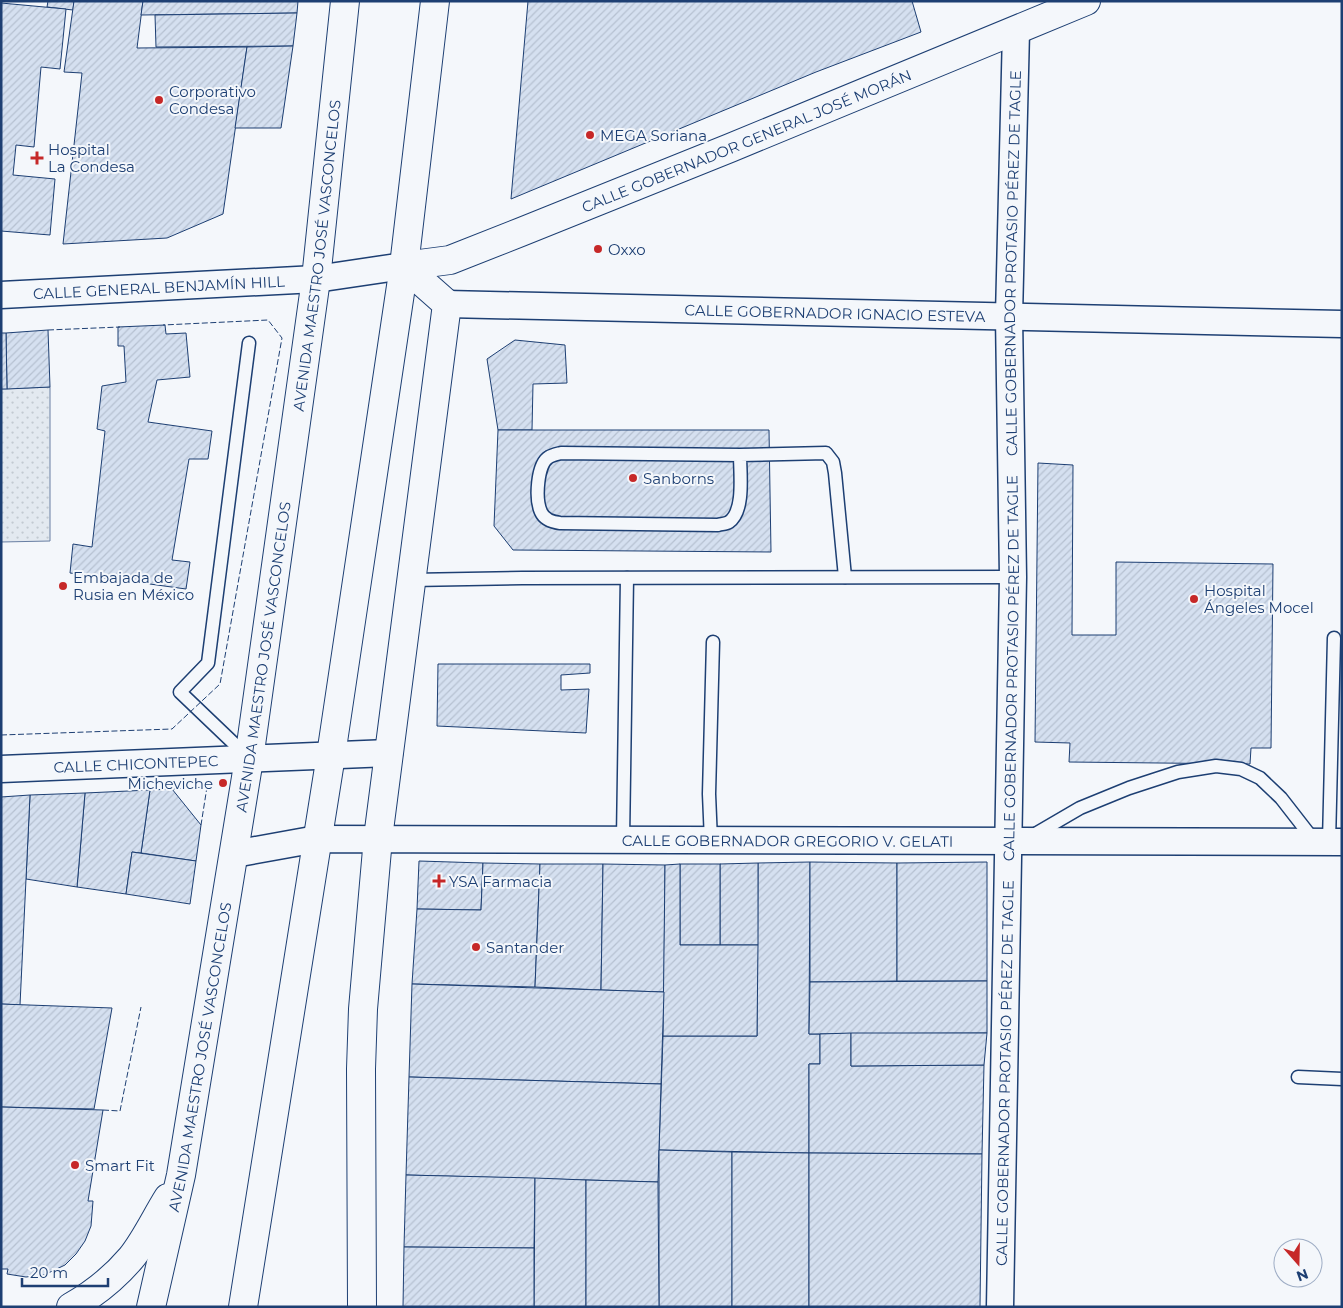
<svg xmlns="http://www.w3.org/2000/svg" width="1343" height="1308" font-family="Montserrat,sans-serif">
<defs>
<pattern id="grass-dots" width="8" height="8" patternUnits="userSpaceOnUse" patternTransform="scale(1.25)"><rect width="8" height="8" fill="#e3e9f0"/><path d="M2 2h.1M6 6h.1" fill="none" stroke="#c2c9d1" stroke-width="1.8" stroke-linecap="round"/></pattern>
<pattern id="building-hatch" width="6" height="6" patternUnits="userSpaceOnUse" patternTransform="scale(1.25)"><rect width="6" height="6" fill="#d5e0f0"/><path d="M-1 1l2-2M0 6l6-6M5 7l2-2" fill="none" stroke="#b6c1d1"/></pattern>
</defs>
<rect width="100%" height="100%" fill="#f4f7fb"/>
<!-- grass -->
<path fill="url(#grass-dots)" stroke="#687fa3" d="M50,387V541L1,542V389Z"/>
<!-- building -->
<g fill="url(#building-hatch)" stroke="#1d3f73">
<path d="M48,1H74L73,10L47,7Z"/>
<path d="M74,1H143L137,48L247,47L223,214L167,238L63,244L82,73L64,72Z"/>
<path d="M143,1H298L297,13L141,15Z"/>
<path d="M528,1H912L921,32L816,72L511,199Z"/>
<path d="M1,3L66,9L60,69L41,67L34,147L16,145L13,175L55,179L50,235L1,231Z"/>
<path d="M297,13L293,46L156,47L155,15Z"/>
<path d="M293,46L281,128H235L247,47Z"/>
<path d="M165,325L166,334L186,333L190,377L157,380L148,422L212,431L208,459H189L172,560L190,562L186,589L70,573L73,544L92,547L105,431L97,429L102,386L126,382L124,346H118V327Z"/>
<path d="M48,330L50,387L7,389L6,333Z"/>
<path d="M1,333H6L7,389H1Z"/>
<path d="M515,340L565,345L567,383L533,384L532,430H498L487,359Z"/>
<path d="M498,430H769L771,552L513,550L494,526Z"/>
<path d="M1038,463L1073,465L1072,635H1116V562L1273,564L1271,748H1251L1250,764L1069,762L1070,743L1035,742Z"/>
<path d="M438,664H590V673L561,675V690L589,689L586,733L437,726Z"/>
<path d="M172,789L201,825L196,861L141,853L150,790Z"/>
<path d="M150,790L141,853L132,852L126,894L77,887L85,793Z"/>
<path d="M85,793L77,887L26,879L30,795Z"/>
<path d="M30,795L20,1005L1,1004V797Z"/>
<path d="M132,852L196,861L190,904L126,894Z"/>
<path d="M419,861L483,863L481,910L417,909Z"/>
<path d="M810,862L809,1034H820V1064H809V1153L659,1150L663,1036H757L758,863Z"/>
<path d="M810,862L897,863V981L810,982Z"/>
<path d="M987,862V981H897V863Z"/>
<path d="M483,863L540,864L535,987L412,984L417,909L481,910Z"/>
<path d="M758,863V945H720V864Z"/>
<path d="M540,864H603L601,990L535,987Z"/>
<path d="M603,864L665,865L664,992L601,990Z"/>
<rect x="680" y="864" width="40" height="81"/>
<path d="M680,864V945H758L757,1036H663L665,865Z"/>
<path d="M987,981V1033L809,1034L810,982Z"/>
<path d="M412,984L664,992L661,1084L409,1077Z"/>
<path d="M1,1004L112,1008L94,1109L1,1107Z"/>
<path d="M851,1033V1066L984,1065L982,1154L809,1153V1064H820V1034Z"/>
<path d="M851,1033H987L984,1065L851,1066Z"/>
<path d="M409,1077L661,1084L658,1182L406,1175Z"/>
<path d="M1,1107L103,1110L88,1201H93L91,1226L85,1241L76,1254L65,1265L44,1275L26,1277L7,1274L8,1269H1Z"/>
<path d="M659,1150L732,1152V1307H659Z"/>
<path d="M732,1152L809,1153V1307H732Z"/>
<path d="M809,1153L982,1154L980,1307H809Z"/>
<path d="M406,1175L535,1178L534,1248L404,1247Z"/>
<path d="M535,1178L586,1180V1307H534Z"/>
<path d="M586,1180L658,1182L659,1307H586Z"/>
<path d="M404,1247L534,1248V1307H403Z"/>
</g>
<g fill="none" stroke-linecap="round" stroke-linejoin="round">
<defs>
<g id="service">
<path d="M740,455C740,473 745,511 729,522C726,524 721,524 718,525L560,523C552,522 544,519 541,512C535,499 537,464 549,457C552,455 557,454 561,453L740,455L826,453L833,462L835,473L845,577"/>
<path d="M411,580L522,578L1013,577"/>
<path d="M248,757L180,692L208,663L249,343"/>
<path d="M1032,836L1080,808L1129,788L1178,772L1216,766L1241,769L1260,778L1281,798L1316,843"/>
<path d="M623,839L627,578"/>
<path d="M711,841L709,794L713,642"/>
<path d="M1329,842L1334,638"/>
<path d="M1298,1077L1342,1079"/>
</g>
<g id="minor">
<path id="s1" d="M1,295L316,279L404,266"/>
<path id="s2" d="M447,304L1342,324"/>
<path id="s3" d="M1,769L389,753"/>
<path id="s4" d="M234,854L317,839L1342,842"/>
<path id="s5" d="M1000,1307L1013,577L1009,316L1016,31"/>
</g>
<g id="tertiary">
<path id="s6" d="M404,266L450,260L521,232L730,148L1086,1"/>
</g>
<g id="secondary">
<path d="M71,1307C94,1294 114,1278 131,1258C145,1241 156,1217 168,1198"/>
<path id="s7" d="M151,1307L181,1175L249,759L316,279L345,1"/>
<path d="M362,1307L361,1069L363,1009L378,838L447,304L404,266"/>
</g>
<path id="primary" d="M243,1307L331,755L404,266L435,1"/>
</defs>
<!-- service casing -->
<use href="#service" stroke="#1d3f73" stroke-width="15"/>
<!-- minor casing -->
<use href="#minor" stroke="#1d3f73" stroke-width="29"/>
<!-- tertiary casing -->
<use href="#tertiary" stroke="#1d3f73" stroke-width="30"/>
<!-- secondary casing -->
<use href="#secondary" stroke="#1d3f73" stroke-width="30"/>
<!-- primary casing -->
<use href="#primary" stroke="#1d3f73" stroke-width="30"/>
<!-- service -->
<use href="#service" stroke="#f4f7fb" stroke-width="12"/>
<!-- minor -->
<use href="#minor" stroke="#f4f7fb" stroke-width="26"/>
<!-- tertiary -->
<use href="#tertiary" stroke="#f4f7fb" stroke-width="28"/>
<!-- secondary -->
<use href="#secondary" stroke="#f4f7fb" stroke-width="28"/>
<!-- primary -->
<use href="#primary" stroke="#f4f7fb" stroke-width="28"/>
<!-- fence -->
<g stroke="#1d3f73" stroke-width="1" stroke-dasharray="6 2.5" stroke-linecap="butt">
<path d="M48,330L120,327"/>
<path d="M1,735L172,729L220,684L282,338L268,320L163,325"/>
<path d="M172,789L207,787L201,825"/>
<path d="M103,1110L120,1111L141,1007"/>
</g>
</g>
<!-- markers -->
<g fill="#c62828" stroke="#f4f7fb" stroke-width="2">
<circle cx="159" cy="100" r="5"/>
<circle cx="590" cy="135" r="5"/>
<path d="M34.5 150.5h5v5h5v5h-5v5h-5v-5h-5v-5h5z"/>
<circle cx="598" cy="249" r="5"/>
<circle cx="633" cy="478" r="5"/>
<circle cx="63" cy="586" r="5"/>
<circle cx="1194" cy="599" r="5"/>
<circle cx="223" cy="783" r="5"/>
<path d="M436.5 873.5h5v5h5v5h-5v5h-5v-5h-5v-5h5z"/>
<circle cx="476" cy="947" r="5"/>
<circle cx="75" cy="1165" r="5"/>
</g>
<g text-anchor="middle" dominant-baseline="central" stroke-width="4" stroke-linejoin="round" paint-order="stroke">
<!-- poi labels -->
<g font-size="15" fill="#1d3f73" stroke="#f4f7fb" text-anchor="start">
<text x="169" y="91">Corporativo<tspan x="169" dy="17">Condesa</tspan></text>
<text x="600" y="135">MEGA Soriana</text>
<text x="48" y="149">Hospital<tspan x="48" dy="17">La Condesa</tspan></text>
<text x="608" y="249">Oxxo</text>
<text x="643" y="478">Sanborns</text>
<text x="73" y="577">Embajada de<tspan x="73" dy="17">Rusia en México</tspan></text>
<text x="1204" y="590">Hospital<tspan x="1204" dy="17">Ángeles Mocel</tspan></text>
<text x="213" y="783" text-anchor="end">Micheviche</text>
<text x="449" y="881">YSA Farmacia</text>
<text x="486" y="947">Santander</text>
<text x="85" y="1165">Smart Fit</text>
</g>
<!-- street labels -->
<g font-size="15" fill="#1d3f73" stroke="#f4f7fb">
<text stroke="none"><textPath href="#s6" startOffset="366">CALLE GOBERNADOR GENERAL JOSÉ MORÁN</textPath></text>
<text stroke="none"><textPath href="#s7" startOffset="1065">AVENIDA MAESTRO JOSÉ VASCONCELOS</textPath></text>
<text stroke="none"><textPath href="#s5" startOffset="1044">CALLE GOBERNADOR PROTASIO PÉREZ DE TAGLE</textPath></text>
<text stroke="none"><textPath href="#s1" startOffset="158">CALLE GENERAL BENJAMÍN HILL</textPath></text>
<text stroke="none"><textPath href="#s2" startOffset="388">CALLE GOBERNADOR IGNACIO ESTEVA</textPath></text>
<text stroke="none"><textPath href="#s7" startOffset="660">AVENIDA MAESTRO JOSÉ VASCONCELOS</textPath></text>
<text stroke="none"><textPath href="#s5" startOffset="639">CALLE GOBERNADOR PROTASIO PÉREZ DE TAGLE</textPath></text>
<text stroke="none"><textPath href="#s3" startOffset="135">CALLE CHICONTEPEC</textPath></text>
<text stroke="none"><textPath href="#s4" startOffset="555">CALLE GOBERNADOR GREGORIO V. GELATI</textPath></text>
<text stroke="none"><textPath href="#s7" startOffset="255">AVENIDA MAESTRO JOSÉ VASCONCELOS</textPath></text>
<text stroke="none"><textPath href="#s5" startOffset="234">CALLE GOBERNADOR PROTASIO PÉREZ DE TAGLE</textPath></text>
</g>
</g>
<!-- border -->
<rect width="1343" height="1308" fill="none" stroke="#1d3f73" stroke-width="5"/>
<!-- north arrow -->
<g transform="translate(1298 1263) rotate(160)"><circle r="24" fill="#f4f7fb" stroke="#9eadc5"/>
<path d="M0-4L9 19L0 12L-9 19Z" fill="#c62828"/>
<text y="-8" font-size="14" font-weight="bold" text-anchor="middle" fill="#1d3f73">N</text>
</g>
<!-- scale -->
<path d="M22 1278v8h86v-8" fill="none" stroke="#1d3f73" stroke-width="2.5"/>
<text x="30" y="1278" font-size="15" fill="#1d3f73" stroke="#f4f7fb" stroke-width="4" paint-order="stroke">20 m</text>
</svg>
